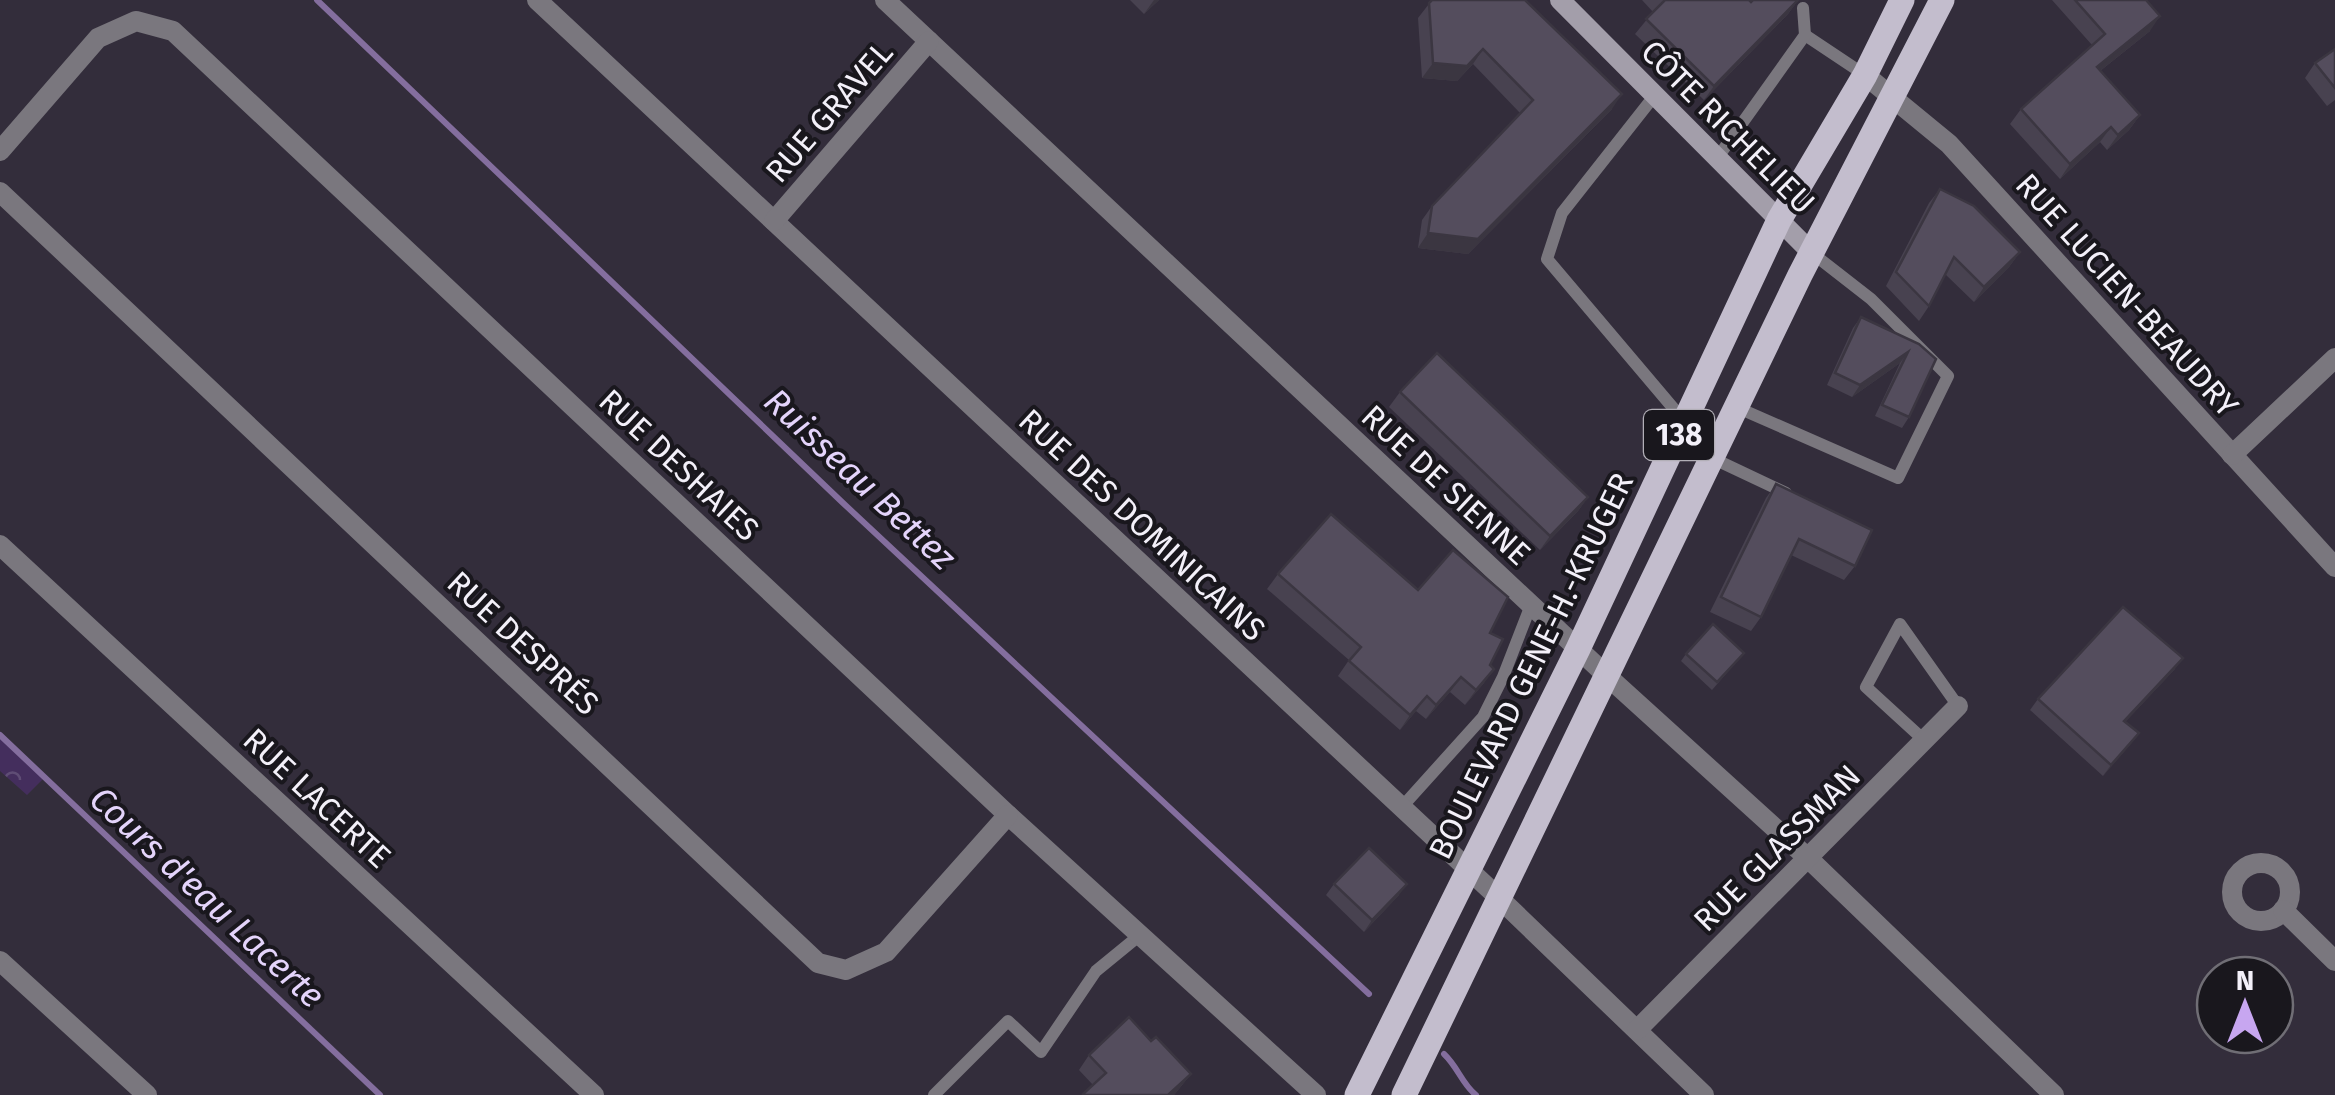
<svg xmlns="http://www.w3.org/2000/svg" width="2335" height="1095" font-family="'Fira Sans',sans-serif">
<defs>
<pattern id="park-crowns" width="20" height="18" patternUnits="userSpaceOnUse" patternTransform="scale(2.5)"><rect width="20" height="18" fill="#442e5d"/><path d="M2 6a3 3 0 1 1 6 0M12 15a3 3 0 1 1 6 0" fill="none" stroke="#5f4d75"/></pattern>
</defs>
<rect width="100%" height="100%" fill="#332d3b"/>
<!-- park -->
<path fill="url(#park-crowns)" d="M0,736L44,778L27,795L0,771Z"/>
<g fill="none" stroke-linecap="round" stroke-linejoin="round">
<!-- stream -->
<g stroke="#846e9e" stroke-width="6">
<path d="M317,0L843,503L1369,994"/>
<path d="M0,735L380,1095"/>
<path d="M1444,1054C1458,1067 1462,1084 1476,1095"/>
</g>
<!-- lane -->
<g stroke="#7a777e" stroke-width="12">
<path d="M1805,35L1865,75"/>
<path d="M1655,95L1562,213L1547,259L1685,422"/>
<path d="M1718,157L1805,35L1803,8"/>
<path d="M1736,407L1898,478L1948,376L1871,299L1812,253"/>
<path d="M1712,458L1786,493"/>
<path d="M1925,741L1866,687L1900,624L1958,706"/>
<path d="M1401,808L1483,717L1503,677L1531,605"/>
<path d="M934,1095L1008,1021L1041,1052L1096,971L1140,935"/>
</g>
<!-- street -->
<g stroke="#7a777e" stroke-width="20">
<path d="M537,0L1499,898L1704,1095"/>
<path d="M885,0L1606,675L1810,860L2054,1095"/>
<path d="M1865,75L1949,144L2335,567"/>
<path d="M0,151L98,38L136,21L173,31L1008,815L1316,1095"/>
<path d="M0,192L818,963L846,970L886,952L1008,815"/>
<path d="M774,221L929,41"/>
<path d="M2232,455L2335,358"/>
<path d="M0,545L594,1095"/>
<circle cx="2261" cy="892" r="29"/>
<path d="M2283,910L2335,961"/>
<path d="M0,961L147,1095"/>
<path d="M1637,1030L1958,706"/>
</g>
<!-- secondary -->
<path stroke="#a39eaa" stroke-width="20" d="M1560,0L1812,253"/>
<!-- primary -->
<g stroke="#c3bdcd" stroke-width="25">
<path d="M1357,1095L1578,649L1779,220L1865,75L1902,0"/>
<path d="M1404,1095L1800,275L1942,0"/>
</g>
</g>
<!-- wall -->
<g fill="#484250">
<path d="M1130,0H1159L1144,14Z"/>
<path d="M1432,0L1612,109L1468,254L1418,248L1422,220L1432,206L1520,113L1473,64L1457,81L1422,78L1418,18Z"/>
<path d="M1642,0H1749L1751,2L1798,0L1788,14L1704,100L1635,34L1653,12Z"/>
<path d="M2052,0H2146L2150,31L2100,71L2140,115L2129,130L2107,150L2100,142L2060,179L2010,124L2021,109L2092,45Z"/>
<path d="M2335,49V100L2327,106L2305,78L2315,63Z"/>
<path d="M1940,189L2020,252L2009,267L1974,302L1945,274L1929,306L1919,321L1886,286L1929,203Z"/>
<path d="M1861,317L1936,359L1909,417L1902,428L1875,416L1900,363L1852,397L1827,385L1853,328Z"/>
<path d="M1400,392L1588,497L1578,511L1540,550L1389,407Z"/>
<path d="M1776,484L1855,566L1844,580L1791,555L1761,617L1751,631L1710,612L1766,498Z"/>
<path d="M1278,574L1490,633V665L1484,683L1465,705L1450,692L1426,719L1416,711L1400,730L1338,676L1349,660L1267,589Z"/>
<path d="M1744,653L1712,690L1681,661L1686,654Z"/>
<path d="M2175,669L2125,722L2139,733L2103,776L2030,710L2038,699Z"/>
<path d="M1334,884L1399,895L1364,932L1326,895Z"/>
<path d="M1151,1041L1191,1074L1174,1095H1082L1093,1085L1079,1070L1089,1055Z"/>
</g>
<!-- shaded-wall -->
<g fill="#3b3641">
<path d="M1154,0H1159L1144,14Z"/>
<path d="M1798,0L1788,14L1704,100L1714,86Z"/>
<path d="M2160,16L2150,31L2086,82L2097,67Z"/>
<path d="M1483,49L1473,64L1457,81L1422,78L1433,63Z"/>
<path d="M1622,94L1612,109L1468,254L1418,248L1428,233Z"/>
<path d="M2140,115L2129,130L2107,150L2118,135Z"/>
<path d="M2111,127L2100,142L2060,179L2070,164Z"/>
<path d="M2020,252L2009,267L1974,302L1984,287Z"/>
<path d="M1908,352L1900,363L1852,397L1860,385Z"/>
<path d="M1588,497L1578,511L1540,550L1550,536Z"/>
<path d="M2183,658L2175,669L2116,732L2124,721Z"/>
<path d="M1494,669L1484,683L1465,705L1476,690Z"/>
<path d="M1461,677L1450,692L1426,719L1436,705Z"/>
<path d="M1427,696L1416,711L1400,730L1410,715Z"/>
<path d="M2139,733L2131,744L2103,776L2111,765Z"/>
<path d="M1407,884L1399,895L1364,932L1372,920Z"/>
<path d="M1191,1074L1174,1095H1168Z"/>
</g>
<!-- building -->
<g fill="#544d5d" stroke="#3b3641" stroke-width="2.5">
<path d="M1432,0H1525L1622,94L1478,239L1428,233L1432,206L1533,100L1483,49L1467,66L1433,63L1429,3Z"/>
<path d="M1665,0H1749L1751,2L1753,0H1798L1714,86L1646,19Z"/>
<path d="M2075,0H2146L2160,16L2097,67L2140,115L2118,135L2111,127L2070,164L2021,109L2105,34Z"/>
<path d="M2335,49V88L2315,63Z"/>
<path d="M1940,189L1974,206L2020,252L1984,287L1954,257L1929,306L1896,272Z"/>
<path d="M1861,317L1919,344L1936,359L1909,417L1882,405L1908,352L1860,385L1835,373Z"/>
<path d="M1437,353L1588,497L1550,536L1400,392Z"/>
<path d="M1776,484L1872,530L1855,566L1799,539L1761,617L1721,597Z"/>
<path d="M1331,514L1418,590L1453,550L1508,597L1490,633L1503,639L1490,665L1494,669L1476,690L1461,677L1436,705L1427,696L1410,715L1349,661L1361,647L1278,574Z"/>
<path d="M2123,607L2183,658L2124,721L2139,733L2111,765L2038,699Z"/>
<path d="M1713,624L1744,653L1717,682L1686,654Z"/>
<path d="M1369,848L1407,884L1372,920L1334,884Z"/>
<path d="M1129,1017L1151,1041L1156,1037L1191,1074L1168,1095H1084L1083,1094L1106,1073L1089,1055Z"/>
</g>
<g text-anchor="middle" dominant-baseline="central" stroke-width="8" stroke-linejoin="round" paint-order="stroke">
<!-- shield labels -->
<rect fill="#19171d" stroke="#b2afb7" stroke-width="2.5" x="1644" y="410" width="70" height="50" rx="8"/>
<g font-size="30" font-weight="bold" fill="#f3f0f9">
<text x="1679" y="435">138</text>
</g>
<!-- street labels -->
<g font-size="32" fill="#f3f0f9" stroke="#19171d">
<text transform="translate(829 112) rotate(-49)">RUE GRAVEL</text>
<text transform="translate(1728 127) rotate(45)">CÔTE RICHELIEU</text>
<text transform="translate(2127 295) rotate(48)">RUE LUCIEN-BEAUDRY</text>
<text transform="translate(679 465) rotate(43)">RUE DESHAIES</text>
<text transform="translate(1446 485) rotate(43)">RUE DE SIENNE</text>
<text transform="translate(1142 525) rotate(43)">RUE DES DOMINICAINS</text>
<text transform="translate(523 643) rotate(43)">RUE DESPRÉS</text>
<text transform="translate(1531 666) rotate(-64)">BOULEVARD GENE-H.-KRUGER</text>
<text transform="translate(317 798) rotate(43)">RUE LACERTE</text>
<text transform="translate(1777 848) rotate(-45)">RUE GLASSMAN</text>
</g>
<!-- water labels -->
<g font-size="35" font-style="italic" fill="#e4d4fb" stroke="#19171d">
<text transform="translate(860 479) rotate(43)">Ruisseau Bettez</text>
<text transform="translate(207 897) rotate(43)">Cours d'eau Lacerte</text>
</g>
</g>
<!-- north arrow -->
<g transform="translate(2245 1005)"><circle r="48" fill="#19171d" stroke="#706e75" stroke-width="2.5"/>
<path d="M0-8L18 38L0 25L-18 38Z" fill="#c7a6f0"/>
<text y="-15" font-size="28" font-weight="bold" text-anchor="middle" fill="#f3f0f9">N</text>
</g>
</svg>
